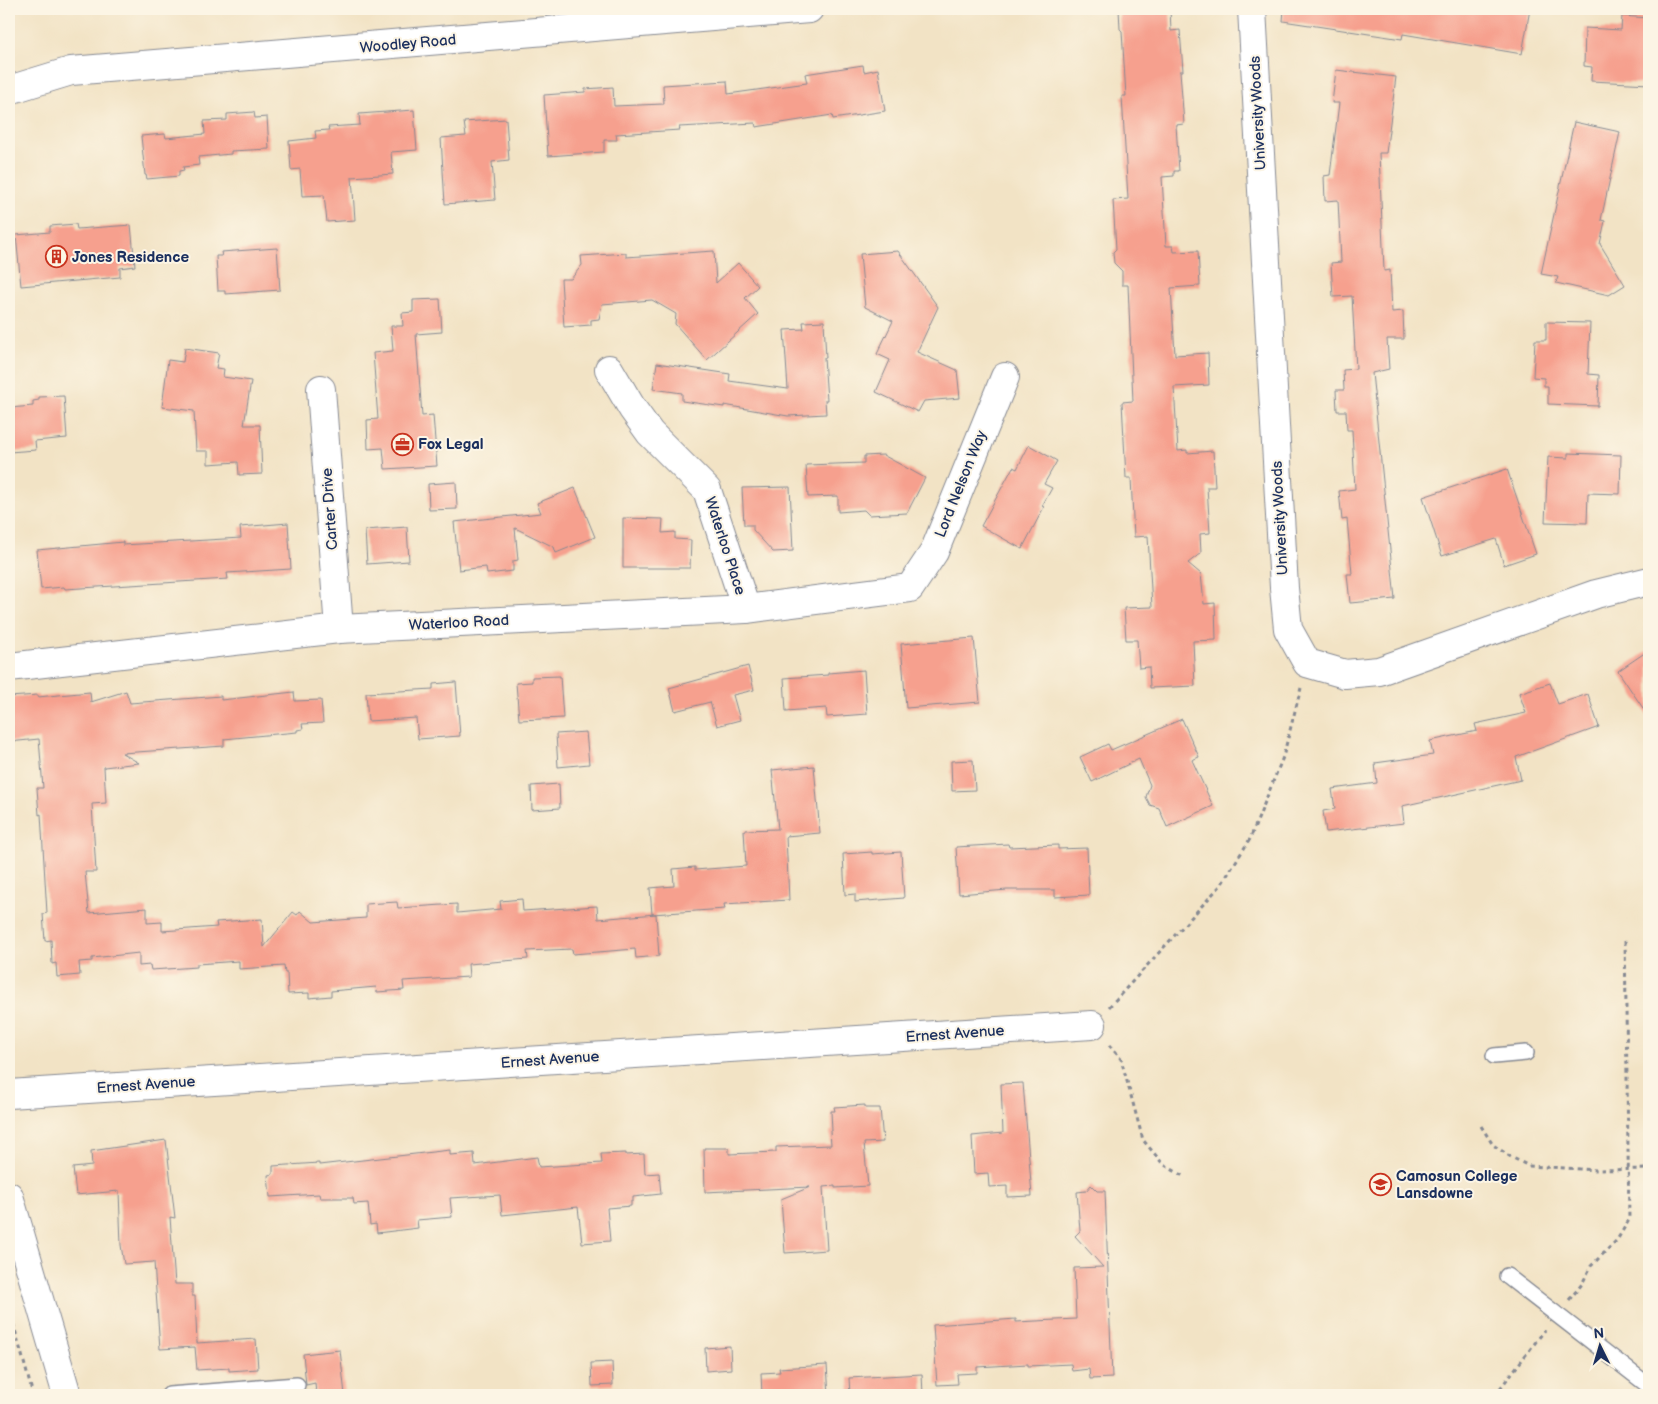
<svg xmlns="http://www.w3.org/2000/svg" width="1658" height="1404" font-family="'Balsamiq Sans',sans-serif">
<rect width="100%" height="100%" fill="#fcf5e5"/>
<filter id="ink" filterUnits="userSpaceOnUse"><feTurbulence type="fractalNoise" baseFrequency=".02" numOctaves="2"/><feDisplacementMap in="SourceGraphic" scale="10" xChannelSelector="R" yChannelSelector="G"/><feConvolveMatrix kernelMatrix="1 2 1 2 8 2 1 2 1" color-interpolation-filters="sRGB"/></filter>
<filter id="wash" filterUnits="userSpaceOnUse"><feTurbulence type="fractalNoise" baseFrequency=".0096" numOctaves="4" result="noise"/><feDisplacementMap in="SourceGraphic" scale="20" xChannelSelector="R" yChannelSelector="G"/><feGaussianBlur stdDeviation="1.12" result="paint"/><feColorMatrix in="noise" values="0 0 0 0 0 0 0 0 0 0 0 0 0 0 0 0 0 1.4 0 .05"/><feComposite in="paint" operator="in"/></filter>
<g filter="url(#wash)">
<rect width="100%" height="100%" fill="#f2e3c5"/>
<g id="blocks">
<!-- building -->
<g fill="#f6a08e">
<path d="M1119,9H1170L1171,31L1180,30L1183,71H1180L1184,124L1176,125L1179,171H1174V176L1162,177L1166,246H1173L1174,252L1198,251L1200,286L1171,288L1175,355L1208,353L1209,385L1174,387L1178,451L1187,450V453L1213,451L1215,487H1207L1210,533L1200,534L1201,553L1188,563L1201,574L1204,604L1215,603L1216,640L1193,641L1195,686L1150,688L1149,667L1139,668L1137,640H1126L1124,608L1152,607L1148,536L1134,537L1131,478H1126L1122,402L1133,401L1128,285H1122V271L1114,263L1113,252L1116,249L1113,200L1128,199L1122,96H1126L1122,31L1120,29Z"/>
<path d="M1284,9H1530L1522,54L1403,34L1402,39L1283,21Z"/>
<path d="M1622,16L1649,18V84L1591,81L1592,67L1584,66L1585,28L1621,30Z"/>
<path d="M863,65L864,72L878,69L885,111L833,119L832,115L756,127L755,123L679,127L680,130L616,134L617,140H604V152L548,156L544,95L585,92V89L613,87L614,106L664,104L663,85L727,81L728,94L807,83L805,74Z"/>
<path d="M1336,70L1396,77L1386,153H1379L1384,271L1390,270L1392,312L1403,311L1404,339H1387L1389,369L1372,373L1395,599L1350,603L1347,574H1352L1347,519L1342,520L1339,491L1355,489L1352,430H1347L1346,411H1337L1336,390H1344L1343,370L1356,369L1352,296L1333,297L1331,263L1341,262L1338,200L1325,201L1324,176L1330,175L1339,103H1332Z"/>
<path d="M414,110L417,150L391,152L393,174L352,177L355,220L327,222L324,195L302,196L300,169L291,170L289,141L316,138L315,131L329,130L328,127L360,125L359,114Z"/>
<path d="M254,112L255,118L267,117L269,149L231,151V154L198,157L199,165L183,167L184,170L179,171V176L147,179L146,175H145L141,136L165,134L166,138L205,134L204,121L227,120V114Z"/>
<path d="M506,119L509,160L492,162L495,200L445,204L441,138L466,136L464,122Z"/>
<path d="M1574,122L1620,132L1601,220L1605,221L1600,244L1625,285L1609,295L1556,283L1558,277L1541,274Z"/>
<path d="M76,224L77,229L131,225L135,266L120,268V277L21,286L16,235L50,232V226Z"/>
<path d="M277,248L280,290L225,294V291H218L216,256H222L221,252Z"/>
<path d="M714,251L716,283L738,263L758,286L745,298L758,314L707,360L675,324L676,314L652,300L602,304L599,319L591,320V325L564,327L561,279H571L582,265L581,256L626,253V257Z"/>
<path d="M898,251L938,307L917,352L957,370L960,398L924,401L918,412L876,392L890,360L877,354L893,321L865,307L860,254Z"/>
<path d="M440,299L442,332L416,334L422,416L433,415L437,466L385,469L383,448L368,449L367,420L378,419L373,353L393,351L391,326H403L402,313L413,312V300Z"/>
<path d="M824,321L826,358H824L827,400H825L826,414L788,416L724,405V407L682,401V393L653,389L657,363L730,374L729,381L788,389L784,330L804,329L803,322Z"/>
<path d="M1546,322L1590,323L1588,374L1599,375L1598,406L1548,404V386H1544V378L1533,377L1535,340H1546Z"/>
<path d="M185,348L219,353L216,368L224,369L223,377L251,381L244,425H260L262,474L239,475L238,462L208,464V451H196L194,411L162,407L168,360L183,362Z"/>
<path d="M64,396L67,438L35,441L36,450L9,452V408L33,406V401L39,400V397Z"/>
<path d="M1029,445L1057,461L1044,484L1052,488L1042,506L1044,507L1022,549L981,526L1013,467L1017,469Z"/>
<path d="M1568,453L1621,455L1620,494L1588,493L1587,523L1545,522L1548,457L1568,458Z"/>
<path d="M883,455L925,478L907,513L869,515L864,510L838,512V496L808,497L806,465L864,463V456Z"/>
<path d="M1507,469L1536,554L1504,565L1496,539L1442,556L1423,497Z"/>
<path d="M456,482L457,509L429,510L428,484Z"/>
<path d="M790,487L793,551L773,552L753,530V525H744L742,488Z"/>
<path d="M575,488L595,537L556,553L554,547L515,528L518,560L513,561V571L487,574L486,567L459,570L454,522L541,513L537,503Z"/>
<path d="M623,518L663,519L662,533L675,532V539L691,540L690,568H623Z"/>
<path d="M288,523L291,569L227,573L228,579L65,589L64,587L41,589L37,550L123,542V545L241,538L240,527Z"/>
<path d="M407,527L409,561L367,564L365,530Z"/>
<path d="M974,638L980,702L906,708L901,644Z"/>
<path d="M1649,650V717L1618,671Z"/>
<path d="M748,666L754,690L733,695L740,720L717,726L710,702L675,711L669,688Z"/>
<path d="M864,670L867,714L827,717L826,708L786,711L784,678L828,675V673Z"/>
<path d="M560,676L563,718L519,720L516,683L532,682V677Z"/>
<path d="M456,682L460,736L418,739L416,718L368,721L366,693L433,689V684Z"/>
<path d="M1550,683L1558,704L1588,694L1599,727L1516,757L1521,780L1402,806L1404,823L1326,832L1323,811L1335,809L1332,789L1377,783L1375,763L1433,755L1430,741L1477,731L1475,724L1526,713L1519,693Z"/>
<path d="M126,691L130,703L221,696V700L294,692L295,701L321,700L323,723L302,724L303,729L297,730V732L224,739V746L122,753L139,763L104,767L106,803L92,804L96,872H85L89,913L147,908V923L162,922V931L217,927L216,922L262,919L264,947L293,912L297,915L300,911L313,922L366,918V904L397,902L398,908L457,904V913L501,909L500,901L522,899L523,911L597,906L598,919L656,914L659,956L636,958L635,949L573,954L572,949L527,951L528,959L468,964L469,977L403,981L404,990L377,992L376,987L331,991V996L309,998V993L288,994L287,973H285L284,966L239,969V961L197,964V967L151,970L150,965L139,966V953L92,958V961L79,962L80,975L57,977L56,963L52,964L51,940L45,941L43,914L47,913L41,814L39,815L37,788H43L39,739L9,742V697L38,695V697L90,692L91,702Z"/>
<path d="M1182,719L1199,757L1192,760L1213,806L1167,827L1159,808L1150,805L1146,797L1150,785L1139,759L1092,782L1080,757L1108,744L1111,750Z"/>
<path d="M586,732L589,764L558,767L556,734Z"/>
<path d="M973,760L975,790L952,791L951,761Z"/>
<path d="M814,766L820,833L786,836L789,900L724,904L725,909L652,914L650,888L674,886L673,869L695,867V870L746,866L744,830L778,829L772,770Z"/>
<path d="M559,784L560,808L532,810L531,786Z"/>
<path d="M1008,844L1009,847L1058,845V849L1087,848L1089,895L1055,897V890H1007L959,894L956,847Z"/>
<path d="M872,852V854L901,852L904,898L855,902V894L845,895L843,854Z"/>
<path d="M1023,1083L1032,1196L1007,1197V1186L989,1187L988,1173L974,1174L972,1136L1003,1133L1001,1084Z"/>
<path d="M865,1105V1108H880L883,1142L864,1143L868,1186L835,1188V1186L823,1187L827,1250L785,1253L781,1199L810,1187L705,1192L704,1148H729V1154L776,1152V1147L831,1145L830,1131H832L831,1111H835L834,1107Z"/>
<path d="M166,1140L175,1218L170,1217L175,1284H192V1296H195L197,1343L256,1339L258,1369L229,1371V1368L197,1370L195,1347L160,1349L154,1262L124,1264L121,1245L119,1191L76,1195L73,1168L92,1166L91,1151Z"/>
<path d="M450,1150V1155L474,1153L475,1165L537,1157L539,1167L602,1163L601,1154L626,1153V1155L644,1154L645,1174L659,1173L661,1194L633,1197V1201H631V1206L607,1208L610,1241L582,1243L578,1207L502,1215L500,1195L450,1198L452,1217L417,1220L418,1228L377,1233L376,1224L370,1225L368,1203L354,1204L353,1198H320L319,1194L270,1197L268,1175L273,1174V1166L319,1163V1165Z"/>
<path d="M1091,1185L1097,1191H1105L1112,1378L1090,1379L1089,1369L1072,1371L1071,1364L1028,1366V1364L977,1367V1373L957,1374L958,1384L937,1385L933,1325L1016,1319V1322L1076,1319L1074,1268L1103,1267L1075,1236L1080,1231L1077,1192L1086,1191Z"/>
<path d="M730,1346L731,1369L706,1371L705,1348Z"/>
<path d="M340,1350L345,1395H316L315,1383L306,1385L303,1354Z"/>
<path d="M612,1362L613,1385L592,1386L591,1363Z"/>
<path d="M827,1365L829,1395H762L761,1373L780,1372L779,1368Z"/>
<path d="M922,1374L923,1395H850L849,1378Z"/>
</g>
</g>
</g>
<g filter="url(#ink)">
<use href="#blocks" fill-opacity="0" stroke="#868992" stroke-width="1"/>
<g fill="none" stroke-linecap="round" stroke-linejoin="round">
<defs>
<g id="lane">
<path d="M1494,1056L1526,1053"/>
<path d="M1507,1276L1649,1386"/>
<path d="M169,1395L297,1385"/>
</g>
<g id="street">
<path d="M1252,9L1284,588L1288,629L1307,663L1345,674L1379,671L1596,594L1649,581"/>
<path d="M9,90L71,71L809,9"/>
<path d="M609,369L632,408L650,433L707,490L746,609"/>
<path d="M321,389L339,629"/>
<path d="M9,667L339,629L746,609L910,588L934,552L1005,377"/>
<path d="M9,1094L1092,1025"/>
</g>
<path id="secondary" d="M9,1196L67,1395"/>
</defs>
<!-- lane casing -->
<use href="#lane" stroke="#868992" stroke-width="18"/>
<!-- street casing -->
<use href="#street" stroke="#868992" stroke-width="30"/>
<!-- secondary casing -->
<use href="#secondary" stroke="#868992" stroke-width="30"/>
<!-- path -->
<g stroke="#868992" stroke-width="3" stroke-dasharray="4 4" stroke-linecap="butt">
<path d="M1109,1007L1221,885L1250,839L1283,757L1301,688"/>
<path d="M1109,1045L1121,1059L1143,1140L1163,1164L1183,1176"/>
<path d="M1481,1126L1493,1145L1511,1157L1529,1166L1598,1170L1649,1169"/>
<path d="M1569,1300L1582,1284L1591,1266L1617,1240L1629,1220L1625,937"/>
<path d="M9,1308L33,1395"/>
<path d="M1495,1395L1545,1330"/>
</g>
<!-- lane -->
<use href="#lane" stroke="#fff" stroke-width="15"/>
<!-- street -->
<use href="#street" stroke="#fff" stroke-width="28"/>
<!-- secondary -->
<use href="#secondary" stroke="#fff" stroke-width="28"/>
</g>
</g>
<!-- icons -->
<defs>
<symbol id="building-ring" viewBox="-11 -11 22 22"><circle r="9.5" fill="#fcf5e5" stroke="#c8321e" stroke-width="1.5"/><path d="M-4-6H4V6H1V3H-1V6H-4ZM-2.5-4.3h1.7v1.8h-1.7ZM.8-4.3h1.7v1.8H.8ZM-2.5-1h1.7V.8h-1.7ZM.8-1h1.7V.8H.8Z" fill="#c8321e"/></symbol>
<symbol id="office-ring" viewBox="-11 -11 22 22"><circle r="9.5" fill="#fcf5e5" stroke="#c8321e" stroke-width="1.5"/><path d="M-6-3h4V-5.5h4V-3h4V5H-6ZM-1-4.5V-3h2v-1.5ZM-6 0V1H6V0Z" fill="#c8321e"/></symbol>
<symbol id="university-ring" viewBox="-11 -11 22 22"><circle r="9.5" fill="#fcf5e5" stroke="#c8321e" stroke-width="1.5"/><path d="M0-5L7-2L0 1L-7-2ZM-4 1L0 2.5L4 1V4Q0 6-4 4Z" fill="#c8321e"/></symbol>
</defs>
<g fill-rule="evenodd">
<use href="#building-ring" x="44" y="244" width="25" height="25"/>
<use href="#office-ring" x="390" y="432" width="25" height="25"/>
<use href="#university-ring" x="1368" y="1172" width="25" height="25"/>
</g>
<g text-anchor="middle" dominant-baseline="central" stroke-width="4" stroke-linejoin="round" paint-order="stroke">
<!-- street labels -->
<g font-size="15" fill="#1b2f5e" stroke="#fcf5e5">
<text transform="translate(408 44) rotate(-5)">Woodley Road</text>
<text transform="translate(1258 113) rotate(-93)">University Woods</text>
<text transform="translate(961 484) rotate(-68)">Lord Nelson Way</text>
<text transform="translate(330 509) rotate(-94)">Carter Drive</text>
<text transform="translate(1280 518) rotate(-93)">University Woods</text>
<text transform="translate(725 546) rotate(72)">Waterloo Place</text>
<text transform="translate(459 623) rotate(-3)">Waterloo Road</text>
<text transform="translate(955 1034) rotate(-4)">Ernest Avenue</text>
<text transform="translate(550 1060) rotate(-4)">Ernest Avenue</text>
<text transform="translate(146 1085) rotate(-4)">Ernest Avenue</text>
</g>
<!-- poi labels -->
<g font-size="15" font-weight="bold" fill="#1b2f5e" stroke="#fcf5e5" text-anchor="start">
<text x="72" y="257">Jones Residence</text>
<text x="418" y="444">Fox Legal</text>
<text x="1396" y="1176">Camosun College<tspan x="1396" dy="17">Lansdowne</tspan></text>
</g>
</g>
<!-- margin -->
<rect width="1658" height="1404" fill="none" stroke="#fcf5e5" stroke-width="30"/>
<!-- north arrow -->
<g transform="translate(1600 1346) rotate(355)" stroke="#fcf5e5" stroke-width="4" paint-order="stroke">
<path d="M0-4L9 19L0 12L-9 19Z" fill="#1b2f5e"/>
<text y="-8" font-size="14" font-weight="bold" text-anchor="middle" fill="#1b2f5e">N</text>
</g>
</svg>
